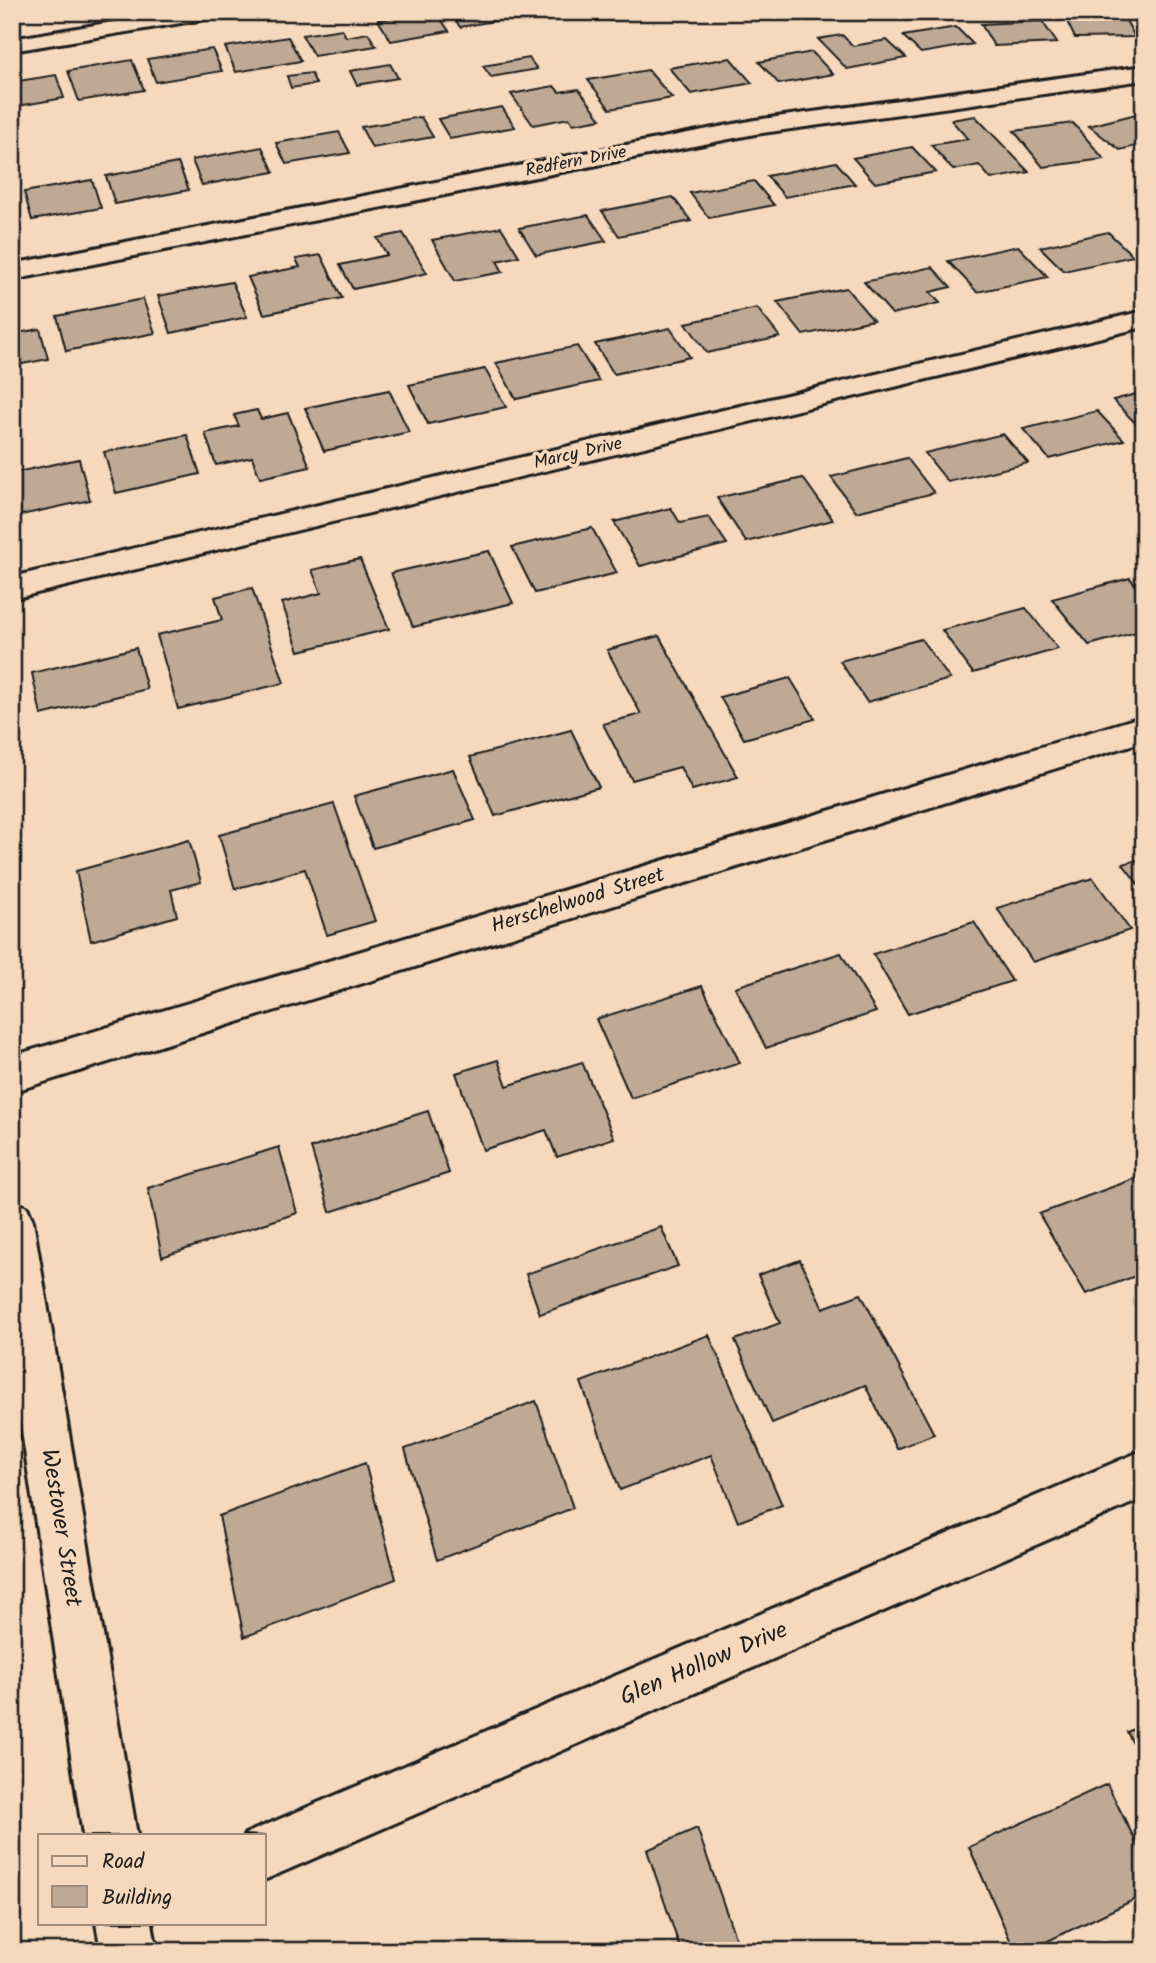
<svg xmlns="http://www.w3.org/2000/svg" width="1156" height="1963" font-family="Kalam,sans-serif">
<rect width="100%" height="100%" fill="#f6d8bc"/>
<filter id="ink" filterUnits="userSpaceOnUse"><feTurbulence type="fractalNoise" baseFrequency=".0143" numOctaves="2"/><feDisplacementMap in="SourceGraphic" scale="14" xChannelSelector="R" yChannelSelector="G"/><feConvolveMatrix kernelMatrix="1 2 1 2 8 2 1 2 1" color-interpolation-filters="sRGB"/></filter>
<g filter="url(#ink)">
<!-- building -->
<g fill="#c0a994" stroke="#1c1c1c" stroke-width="2">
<path d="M428,12H436L449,31L391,41L378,20Z"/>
<path d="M450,12H515L518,17L460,27Z"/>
<path d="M528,12H580L534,20Z"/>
<path d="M1064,15H1123L1135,37L1075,38Z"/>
<path d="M1042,21L1057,43L994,46L981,24Z"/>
<path d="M956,27L973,44L921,53L903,36Z"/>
<path d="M342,29L346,37L368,33L376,46L314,56L302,35Z"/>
<path d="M842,35L853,46L887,40L906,58L847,69L818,39Z"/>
<path d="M288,37L301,61L236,72L225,47Z"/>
<path d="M212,49L222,71L156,82L147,59Z"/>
<path d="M812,52L833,74L779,84L759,62Z"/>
<path d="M529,58L537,69L491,77L483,66Z"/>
<path d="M730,58L752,83L691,94L669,68Z"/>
<path d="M132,60L144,90L79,101L68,71Z"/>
<path d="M390,64L398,78L357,85L350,71Z"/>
<path d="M648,70L672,98L610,109L588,80Z"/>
<path d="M311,73L316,84L291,88L287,76Z"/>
<path d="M56,75L64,98L12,107V82Z"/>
<path d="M554,86L559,92L579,89L601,119L573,124L569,118L533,125L511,94Z"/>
<path d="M502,107L515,127L450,139L438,119Z"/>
<path d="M1144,112V144L1120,150L1089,126Z"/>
<path d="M975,116L1029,172L991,179L979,165L953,170L931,145L968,139L951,120Z"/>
<path d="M421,117L433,137L372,148L361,127Z"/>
<path d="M1073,123L1104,159L1043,167L1014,131Z"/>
<path d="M339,132L350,153L286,164L276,143Z"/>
<path d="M262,147L274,172L202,185L192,160Z"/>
<path d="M912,147L936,172L875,183L853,158Z"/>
<path d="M836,162L855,184L785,197L767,176Z"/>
<path d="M178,163L189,190L115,204L106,176Z"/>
<path d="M92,180L101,208L32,220L24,192Z"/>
<path d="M754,181L774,205L709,218L690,193Z"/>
<path d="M673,197L691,221L619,236L602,211Z"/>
<path d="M588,215L606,241L536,255L519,228Z"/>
<path d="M501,227L519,256L497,261L503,272L455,281L432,240Z"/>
<path d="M1108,232L1133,256L1064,271L1040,247Z"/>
<path d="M403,233L427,273L353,289L340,265L387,255L377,238Z"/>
<path d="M1018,246L1048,277L977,292L948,261Z"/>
<path d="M321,255L342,298L264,314L248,277L300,267L296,259Z"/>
<path d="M932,267L951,287L930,292L940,303L892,314L864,282Z"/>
<path d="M232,282L247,317L171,333L158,296Z"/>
<path d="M846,288L873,320L803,335L777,302Z"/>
<path d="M143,299L155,333L66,351L57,316Z"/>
<path d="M757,308L780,337L707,353L686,323Z"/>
<path d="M670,328L690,357L614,374L595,344Z"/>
<path d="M40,329L48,359L12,366V334Z"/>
<path d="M577,346L599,381L516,399L496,363Z"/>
<path d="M485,369L506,407L428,424L409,385Z"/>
<path d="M389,390L409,432L324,451L305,408Z"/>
<path d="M1144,392V432L1113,400Z"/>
<path d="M257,410L261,419L288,413L310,467L260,478L252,457L216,465L205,433L239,426L234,415Z"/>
<path d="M1097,411L1124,440L1049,459L1023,429Z"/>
<path d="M1003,434L1028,463L948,482L925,453Z"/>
<path d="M187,435L200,474L116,493L104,452Z"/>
<path d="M907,458L934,493L856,512L831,477Z"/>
<path d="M79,459L90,500L12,517V473Z"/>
<path d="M803,478L833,520L746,542L717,498Z"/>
<path d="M671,508L680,523L709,517L727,544L640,566L614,522Z"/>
<path d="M592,528L617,573L535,593L512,547Z"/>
<path d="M489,551L513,603L413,627L391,573Z"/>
<path d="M360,559L389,629L299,651L282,603L321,593L312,570Z"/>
<path d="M1130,578L1144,595V630L1089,645L1052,599Z"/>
<path d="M252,588L284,683L178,709L157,635L222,620L215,597Z"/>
<path d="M1026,608L1058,649L973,673L942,630Z"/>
<path d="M659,636L738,777L692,790L680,767L632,780L603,724L641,714L607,650Z"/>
<path d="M921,639L950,679L867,702L840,661Z"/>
<path d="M136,648L147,689L41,715L32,673Z"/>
<path d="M790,678L815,719L744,739L720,697Z"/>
<path d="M571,730L599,787L495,816L470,757Z"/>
<path d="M453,769L475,820L373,848L354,796Z"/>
<path d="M334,804L375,921L327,935L305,869L235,889L219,835Z"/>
<path d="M189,840L201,882L171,890L177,916L91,941L76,871Z"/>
<path d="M1144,858V892L1123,864Z"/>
<path d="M1093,878L1130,930L1033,962L997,908Z"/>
<path d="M974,922L1012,981L908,1014L873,954Z"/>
<path d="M841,953L876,1012L766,1048L735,987Z"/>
<path d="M702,986L740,1063L631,1098L596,1019Z"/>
<path d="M498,1060L507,1086L582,1062L614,1138L557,1157L546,1130L483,1150L456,1073Z"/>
<path d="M428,1111L449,1173L330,1212L311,1148Z"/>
<path d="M279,1147L297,1213L162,1257L148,1188Z"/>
<path d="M1142,1176L1144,1273L1086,1294L1039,1214Z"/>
<path d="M661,1227L678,1266L540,1314L526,1274Z"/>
<path d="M800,1260L823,1308L861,1294L934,1434L897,1449L865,1385L772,1423L735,1340L780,1323L758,1275Z"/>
<path d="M709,1335L782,1505L738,1522L711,1455L620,1490L581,1382Z"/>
<path d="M536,1401L573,1508L437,1560L405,1449Z"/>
<path d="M365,1463L396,1579L244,1637L219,1516Z"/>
<path d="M1144,1724V1765L1127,1732Z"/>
<path d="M1107,1784L1144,1858V1895L1027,1951H1015L969,1847Z"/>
<path d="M697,1828L740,1951H667L679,1945L647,1850Z"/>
</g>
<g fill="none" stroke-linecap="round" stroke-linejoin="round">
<defs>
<g id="minor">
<path d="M172,12H221L218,16L211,18L12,51V39Z"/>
<path d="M1144,66V80L755,134L12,280V264L755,120Z"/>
<path d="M1144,311V327L12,599V577Z"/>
<path d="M1144,716V741L12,1092V1056Z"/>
<path d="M12,1201L27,1207L33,1221L137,1835H83L12,1365Z"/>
<path d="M1144,1450V1498L264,1880V1835L245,1834Z"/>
<path d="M96,1923H152L157,1951H101Z"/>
</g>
</defs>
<!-- minor casing -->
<use href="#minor" stroke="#1c1c1c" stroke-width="6"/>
<!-- minor -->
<use href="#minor" fill="#f6d8bc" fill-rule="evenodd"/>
</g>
</g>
<g text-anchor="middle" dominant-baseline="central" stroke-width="7" stroke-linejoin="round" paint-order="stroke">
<!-- far-street labels -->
<g font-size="18" fill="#1c1c1c" stroke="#f6d8bc">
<text transform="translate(576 162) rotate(-11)">Redfern Drive</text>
<text transform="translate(578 454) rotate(-13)">Marcy Drive</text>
</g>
<!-- street labels -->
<g font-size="21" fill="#1c1c1c" stroke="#f6d8bc">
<text transform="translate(578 901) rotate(-17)">Herschelwood Street</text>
</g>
<!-- near-street labels -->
<g font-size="24" fill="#1c1c1c" stroke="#f6d8bc">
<text transform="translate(61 1528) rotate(81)">Westover Street</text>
<text transform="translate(704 1664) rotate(-23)">Glen Hollow Drive</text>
</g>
</g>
<!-- margin -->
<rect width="1156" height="1963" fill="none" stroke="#f6d8bc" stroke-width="42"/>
<rect x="21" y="21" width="1114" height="1921" fill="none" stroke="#1c1c1c" stroke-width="2.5" filter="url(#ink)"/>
<!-- legend -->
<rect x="38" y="1834" width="228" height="91" fill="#f6d8bc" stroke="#9f8d7c" stroke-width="2"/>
<rect x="52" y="1856" width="35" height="10" fill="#f6d8bc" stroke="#9f8d7c" stroke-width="2"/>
<text x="102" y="1868" font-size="21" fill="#1c1c1c">Road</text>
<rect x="52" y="1886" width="35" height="21" fill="#c0a994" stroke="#9f8d7c" stroke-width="2"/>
<text x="102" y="1904" font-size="21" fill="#1c1c1c">Building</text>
</svg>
